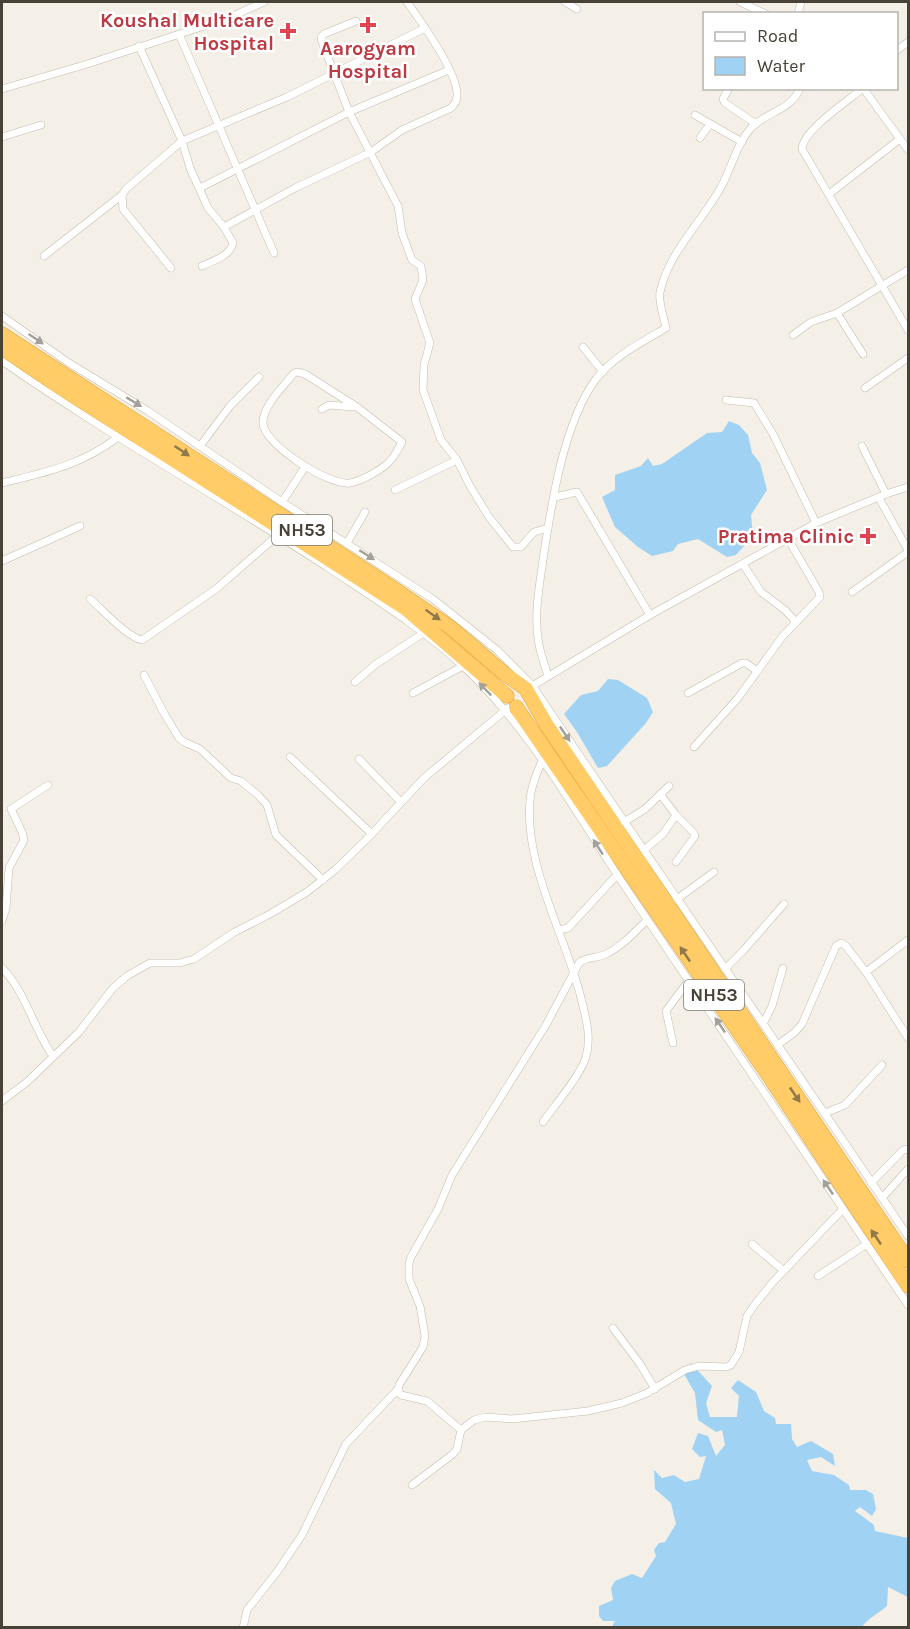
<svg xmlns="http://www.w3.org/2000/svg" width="910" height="1629" font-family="Karla,sans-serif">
<rect width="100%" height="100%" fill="#f4f0e7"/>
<!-- water -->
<g fill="#a0d2f4">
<path d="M729,421L739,425L748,435L752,453L760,463L767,490L751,515L753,536L736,555L727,557L698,539L678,544L673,551L652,556L638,547L615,527L602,497L615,490V475L641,466L648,458L653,466L662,464L707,433L722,432Z"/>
<path d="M608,679L618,680L647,698L653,712L646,723L607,766L598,768L577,732L564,714L581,695L598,691Z"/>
<path d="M691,1363L712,1386L706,1403L710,1417H737L739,1396L731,1388L738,1380L756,1392L764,1411L775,1418L776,1424H791L792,1439L797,1447L811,1441L833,1454L835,1466L821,1457L807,1460L812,1471L834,1475L849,1485L850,1490H866L873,1494L876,1509L872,1516L860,1507L855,1511L874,1525L875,1531L908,1538V1597L888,1587L887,1606C878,1614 868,1618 862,1627L611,1628L615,1621H603L599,1616V1606L613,1600L611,1588L615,1581L632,1574L642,1578L656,1556L654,1550L659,1543L665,1542L676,1524L671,1503L655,1489L654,1470L662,1478L674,1475L685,1482L699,1479L706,1456L700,1457L692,1449L698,1433L708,1436L716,1456L725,1445L722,1430L716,1432L698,1420L695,1393L684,1374Z"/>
</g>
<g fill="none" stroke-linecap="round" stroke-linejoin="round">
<defs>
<g id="street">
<path d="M565,2L577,9"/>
<path d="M740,2L766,14"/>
<path d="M798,14L801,2"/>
<path d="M356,21L324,34L321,37L322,42L349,112L398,206L402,233L412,260L421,266L423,280L415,299L430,343L424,365L423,390L441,440L457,460L470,486L489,517L513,547H521L534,532L548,528"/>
<path d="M179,34L274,253"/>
<path d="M139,46L182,141L190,168L208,208L224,227L233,243C230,256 213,261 202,266"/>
<path d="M896,51L908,42"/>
<path d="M729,88L723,99L725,103L756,124"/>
<path d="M863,88C848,101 803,130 802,149L908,330"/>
<path d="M863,88L908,150"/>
<path d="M2,89L84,65L226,19L264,2"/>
<path d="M695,115L742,142"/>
<path d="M2,137L41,125"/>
<path d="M700,138L710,124"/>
<path d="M200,188L349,112L449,70"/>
<path d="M829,194L900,139"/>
<path d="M224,227L295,188L371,152L402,130L451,108C454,105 457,101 457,96C459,75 420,20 407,2"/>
<path d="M44,256L122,195"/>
<path d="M171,268L123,209L122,195L126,189L182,141L287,97L425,28"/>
<path d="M2,316L69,363L148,411L282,502L433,599L497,650L532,685C656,870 784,1052 908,1236"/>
<path d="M793,335L811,322L837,313"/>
<path d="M583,347L603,372"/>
<path d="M863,354L837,313L908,270"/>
<path d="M2,361C108,435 222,498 330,569C375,599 425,630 465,668C535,734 580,821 634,900C725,1035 817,1170 908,1305"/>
<path d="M297,372L305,374L357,407L402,442C398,449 395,456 390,461C382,470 361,481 350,483C329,486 263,444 263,423C263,405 284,386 294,373Z"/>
<path d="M865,388L908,358"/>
<path d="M726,400L754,403L773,434L816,523"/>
<path d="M322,409L329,405L354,407"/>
<path d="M200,446L230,406L259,377"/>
<path d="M862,446L886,494"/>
<path d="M2,483C46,472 79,466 117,438"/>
<path d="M395,490L457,460"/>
<path d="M555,497L577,492L650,615"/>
<path d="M879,498L908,550"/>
<path d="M282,502L305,467"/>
<path d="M347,543L365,512"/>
<path d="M2,561L80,526"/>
<path d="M743,564L761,592L785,610L796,622"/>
<path d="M852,592L908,552"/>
<path d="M90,599C103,610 127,637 142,640L216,589L278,535"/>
<path d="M144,675L165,715L179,738L184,742L200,749L231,778L241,781L258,795L267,805L276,835L323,880"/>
<path d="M548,676C545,666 541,655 539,645C533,615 540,583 544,553C552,501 564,422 596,379C614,356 642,342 666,328C664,317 658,302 660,292C669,252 700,224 720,189C731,170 736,145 751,128C766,112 792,110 800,88"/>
<path d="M355,682L376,664L422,634"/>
<path d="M529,688L650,615L816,523L886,494L908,487"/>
<path d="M413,693L463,666"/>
<path d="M688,693L742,663H746L757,671"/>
<path d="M694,747L738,698L782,637L820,597L819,592L788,539"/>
<path d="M290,757L372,834"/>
<path d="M359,759L400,801"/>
<path d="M542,761C536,774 531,786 530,800C524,864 564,933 580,994C585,1015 592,1035 586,1057C580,1076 555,1105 543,1122"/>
<path d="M660,794L676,815L694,833L695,836L676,862"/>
<path d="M624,822L645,809L669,786"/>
<path d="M644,850L663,834L676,815"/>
<path d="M677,899L714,872"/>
<path d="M2,921L6,908L9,868L24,840L22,832L11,809L48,785"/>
<path d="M559,930L568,928L617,875"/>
<path d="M908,940L866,972L908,1038"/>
<path d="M2,968C26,992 33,1028 53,1056"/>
<path d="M725,969L743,951L784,904"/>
<path d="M764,1022L772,1006L783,968"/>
<path d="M673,1043L666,1011L689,980"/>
<path d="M779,1044L795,1032L802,1024L836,946L841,943L845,945L866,972"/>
<path d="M2,1101L27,1082L79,1032L113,988L127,976L150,963H180L194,959L233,933L270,914L307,892L335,870L366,840L424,778L508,708"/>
<path d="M825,1113L845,1105L882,1065"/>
<path d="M871,1183L903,1150L908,1149"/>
<path d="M882,1198L908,1169"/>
<path d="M752,1244L784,1271"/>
<path d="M818,1276L867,1244"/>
<path d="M613,1328L640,1364L655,1389"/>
<path d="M461,1430L427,1401L401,1395L398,1392L399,1385L423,1347L425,1336L420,1306L409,1279V1264L411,1257L438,1209L452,1175L546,1025L579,963C587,956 596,959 606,954C621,947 635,932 647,920"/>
<path d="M412,1485L453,1454L457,1449L461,1430L474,1420L485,1417L512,1419L588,1411L622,1403L647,1393L685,1370L699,1366L726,1367L731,1365L739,1352L747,1316L756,1303L773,1282L843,1209"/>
<path d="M243,1628L247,1610L277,1572L302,1535L346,1444L398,1389"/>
</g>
<g id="highway">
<path d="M2,334L390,586L450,627L505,674L526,689L546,724L908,1261"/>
<path d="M2,348L55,384L405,608L507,696"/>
<path d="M516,707L769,1076L908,1286"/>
</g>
</defs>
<!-- street casing -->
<use href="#street" stroke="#c3bbac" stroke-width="8"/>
<!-- highway casing -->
<use href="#highway" stroke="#e6a32f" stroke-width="15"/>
<!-- street -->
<use href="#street" stroke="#fff" stroke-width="7"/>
<!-- highway -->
<use href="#highway" stroke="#ffcc67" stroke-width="14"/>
</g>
<!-- one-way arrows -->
<defs><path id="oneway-solid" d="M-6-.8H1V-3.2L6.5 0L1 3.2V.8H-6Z" transform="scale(1.5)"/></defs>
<g fill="#a4a09a">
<use href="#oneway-solid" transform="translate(36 339) rotate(34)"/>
<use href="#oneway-solid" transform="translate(134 402) rotate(31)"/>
<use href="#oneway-solid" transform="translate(367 555) rotate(32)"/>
<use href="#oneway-solid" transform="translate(485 689) rotate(-134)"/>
<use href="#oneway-solid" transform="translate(565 734) rotate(56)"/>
<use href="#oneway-solid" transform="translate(598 847) rotate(-123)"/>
<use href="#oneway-solid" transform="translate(720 1025) rotate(-124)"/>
<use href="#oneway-solid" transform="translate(828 1187) rotate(-124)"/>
</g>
<g fill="#917949">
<use href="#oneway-solid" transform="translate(182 451) rotate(34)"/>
<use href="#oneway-solid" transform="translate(433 615) rotate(35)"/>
<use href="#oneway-solid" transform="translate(685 954) rotate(-124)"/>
<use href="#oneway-solid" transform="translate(795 1095) rotate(56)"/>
<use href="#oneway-solid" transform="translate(876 1237) rotate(-124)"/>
</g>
<!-- markers -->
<g fill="#e0444e" stroke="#fff" stroke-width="2">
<path d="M365 16h6v6h6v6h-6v6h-6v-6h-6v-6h6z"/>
<path d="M285 22h6v6h6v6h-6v6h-6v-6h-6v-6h6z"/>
<path d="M865 527h6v6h6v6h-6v6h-6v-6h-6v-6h6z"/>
</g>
<g text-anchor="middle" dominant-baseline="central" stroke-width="5" stroke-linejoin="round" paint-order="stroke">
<!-- shield labels -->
<g fill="#fff" stroke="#7f7a72" stroke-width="1.5">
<rect x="272" y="515" width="60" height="30" rx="4.5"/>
<rect x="684" y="980" width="60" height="30" rx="4.5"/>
</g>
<g font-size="18" font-weight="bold" fill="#484135">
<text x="302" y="530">NH53</text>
<text x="714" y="995">NH53</text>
</g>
<!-- health labels -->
<g font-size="20" font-weight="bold" fill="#be3a42" stroke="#fff" text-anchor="end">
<text x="274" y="20">Koushal Multicare<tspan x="274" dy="23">Hospital</tspan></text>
<text x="368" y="48" text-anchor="middle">Aarogyam<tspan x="368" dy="23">Hospital</tspan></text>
<text x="854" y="536">Pratima Clinic</text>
</g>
</g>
<!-- border -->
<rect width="910" height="1629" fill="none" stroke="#484135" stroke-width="6"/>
<!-- legend -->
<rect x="703" y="12" width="195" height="78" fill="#ffffff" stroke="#b6b3ae" stroke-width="1.5"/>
<rect x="715" y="32" width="30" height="9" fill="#ffffff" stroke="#b6b3ae" stroke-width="1.5"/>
<text x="757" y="42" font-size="18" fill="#484135">Road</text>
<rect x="715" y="57" width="30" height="18" fill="#a0d2f4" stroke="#b6b3ae" stroke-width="1.5"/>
<text x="757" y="72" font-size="18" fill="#484135">Water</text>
</svg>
